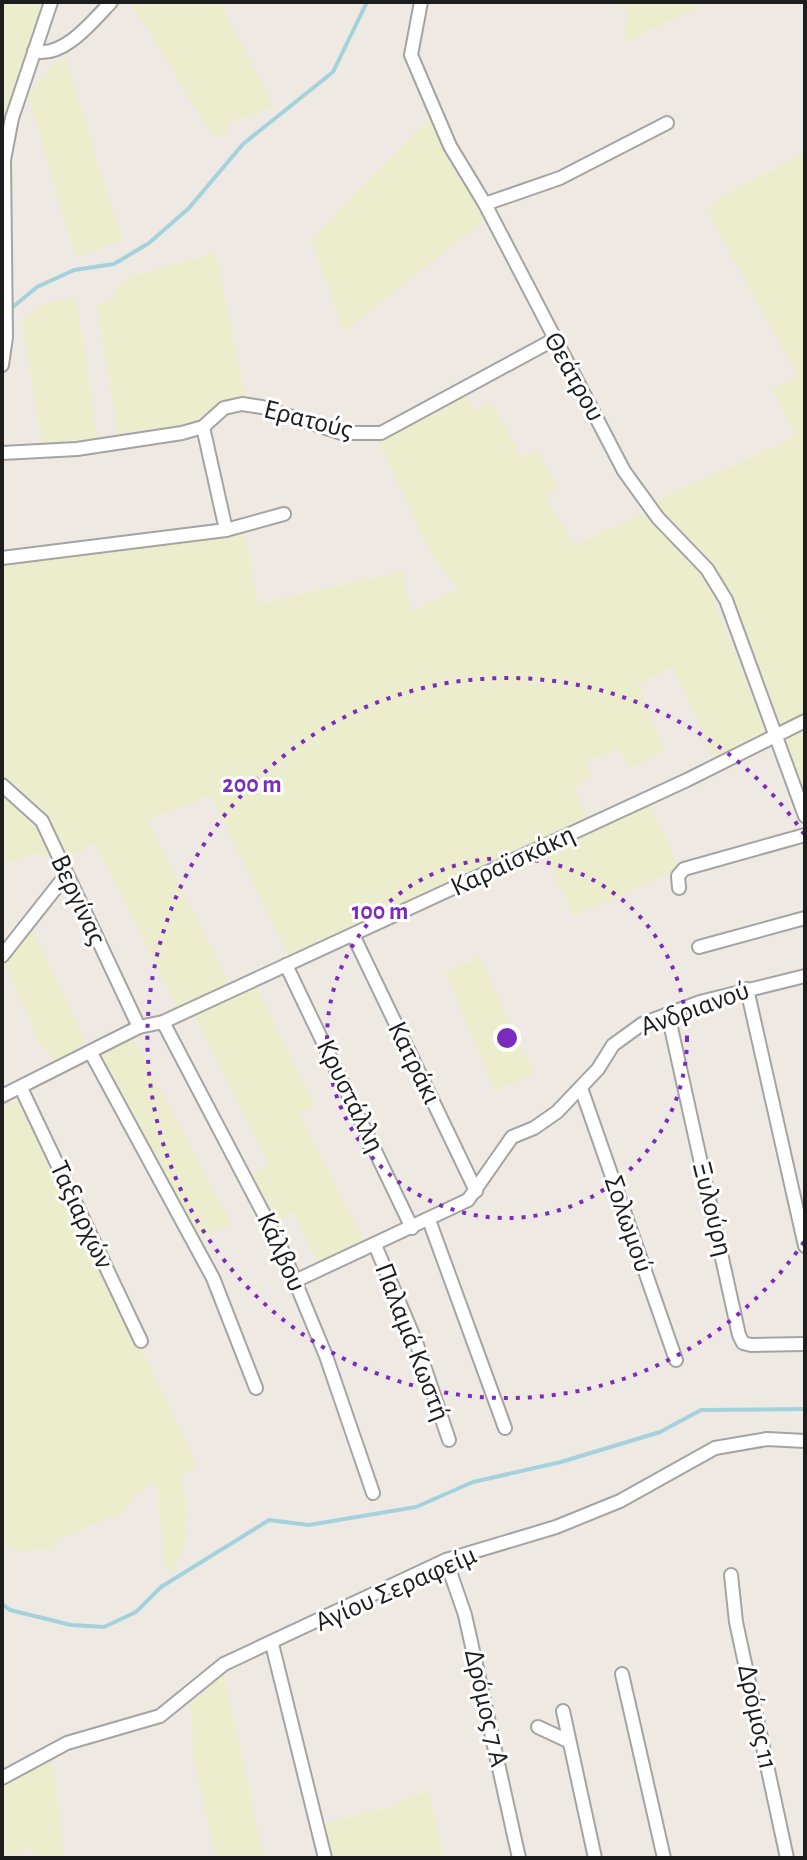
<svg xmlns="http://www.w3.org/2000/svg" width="807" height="1860" font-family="'Alegreya Sans',sans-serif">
<rect width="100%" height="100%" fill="#eeeae3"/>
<!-- farmland -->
<g fill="#ecedcd">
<path d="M2,2H46L2,154Z"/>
<path d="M130,2H220L274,108L229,123L227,135L222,137L212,135Z"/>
<path d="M605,2H697V9L624,43L628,9Z"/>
<path d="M65,57L122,240L76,258L28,96L52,65Z"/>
<path d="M430,118L486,219L344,332L311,239Z"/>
<path d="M805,152V718L777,731L732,608L650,504L795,436L772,389L797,375L707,211L717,200Z"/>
<path d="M216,253L246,401L199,426L119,440L97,305L112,301L120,284L132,276Z"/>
<path d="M77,299L98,443L42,450L22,321L41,306L57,300Z"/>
<path d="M466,394L475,411L491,402L522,457L537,450L559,488L545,497L574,545L643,513L704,575L767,734L716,760L673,668L638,685L664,750L630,770L620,749L586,762L592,776L574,787L589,822L290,959L211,796L147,820L231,987L179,1011L95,844L65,860L37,854L2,865V564L244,530L258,604L402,571L411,611L458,589L431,554L378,440Z"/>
<path d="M805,729V808L783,742Z"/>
<path d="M648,802L673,852L675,872L573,916L544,852Z"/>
<path d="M32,929L86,1042L57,1064L38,1040L5,964Z"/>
<path d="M479,957L535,1074L495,1091L446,972Z"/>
<path d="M256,985L315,1106L299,1113L366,1245L319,1266L294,1213L272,1223L248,1176L269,1164L194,1014Z"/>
<path d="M133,1038L232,1225L196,1238L101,1060L106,1052Z"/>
<path d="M22,1099L198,1467L181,1476L187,1514L184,1550L173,1570L166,1571L156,1484L136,1494L123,1513L57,1540L53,1549L19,1552L2,1541V1108Z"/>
<path d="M224,1674L264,1858H216L194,1760L190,1704Z"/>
<path d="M52,1761L65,1858H34L32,1848L3,1855L2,1782Z"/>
<path d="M429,1790L444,1858H329L322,1828L325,1823L385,1808Z"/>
</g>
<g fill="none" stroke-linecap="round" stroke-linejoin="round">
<!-- stream -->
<g stroke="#a3d1dc" stroke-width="4">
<path d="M14,306L37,287L74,270L114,264L149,243L189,208L243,144L333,72L367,2"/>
<path d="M2,1604L10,1610L71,1625L104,1627L136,1612L161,1587L269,1520L309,1525L416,1507L473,1482L561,1462L660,1432L701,1410L805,1409"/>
</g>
<defs>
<g id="minor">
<path d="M421,2L411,55L450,146L485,204L624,471L658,518L707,569L726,600L805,816"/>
<path d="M34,51C63,59 93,21 111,2"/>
<path d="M485,204L560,178L667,123"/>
<path d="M2,365L6,337L4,160L12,118L51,2"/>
<path d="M2,453L77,449L182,433L203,427L224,408L242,404L262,407L341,433H381L553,340"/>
<path d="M226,530L284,514"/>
<path d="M2,558L226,530L203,427"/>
<path d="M2,785L42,821L139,1027"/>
<path d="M679,888L678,876L684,869L805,835"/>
<path d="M353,935L476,1191"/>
<path d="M699,947L805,918"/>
<path d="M2,956L66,875"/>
<path d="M286,965L412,1228"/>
<path d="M747,989L805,1246"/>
<path d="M668,1014L739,1335L743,1343L751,1345L805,1344"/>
<path d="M163,1022L280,1245L326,1356L373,1493"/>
<path d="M91,1053L213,1278L256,1388"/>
<path d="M21,1088L141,1341"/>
<path d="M581,1088L676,1360"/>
<path d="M2,1096L139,1027L163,1022L687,780L805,721"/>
<path d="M429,1220L505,1428"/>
<path d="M375,1245L416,1342L449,1440"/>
<path d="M295,1281L468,1200L512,1137L534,1128L557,1112L598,1069L613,1045L642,1024L700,1002L805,976"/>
<path d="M446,1560L465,1615L519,1858"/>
<path d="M731,1575L736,1622L787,1858"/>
<path d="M272,1644L325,1858"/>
<path d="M622,1674L664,1858"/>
<path d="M563,1711L595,1858"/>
<path d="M538,1727L568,1741"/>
<path d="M2,1778L67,1743L160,1716L224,1664L446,1560L556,1527L620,1501L715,1448L767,1439L805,1441"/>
</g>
</defs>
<!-- minor casing -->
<use href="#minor" stroke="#a4a4a4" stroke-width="16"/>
<!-- minor -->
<use href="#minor" stroke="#fff" stroke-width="12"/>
</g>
<!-- distance rings -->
<g fill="none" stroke="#7b2cbf" stroke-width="4" stroke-dasharray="4 8">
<circle cx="507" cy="1038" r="180"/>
<path d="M804 1242A360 360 0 1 1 804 834"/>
</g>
<g text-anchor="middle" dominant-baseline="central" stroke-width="6" stroke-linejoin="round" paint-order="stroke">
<!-- street labels -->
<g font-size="28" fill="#1d1d1d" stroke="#fff">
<text transform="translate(574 377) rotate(61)">Θεάτρου</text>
<text transform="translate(308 420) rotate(14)">Ερατούς</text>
<text transform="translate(513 861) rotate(-25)">Καραϊσκάκη</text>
<text transform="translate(78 900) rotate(65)">Βεργίνας</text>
<text transform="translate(695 1009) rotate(-20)">Ανδριανού</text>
<text transform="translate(414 1063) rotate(64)">Κατράκι</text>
<text transform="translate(350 1096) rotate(64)">Κρυστάλλη</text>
<text transform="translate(712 1209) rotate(76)">Ξυλούρη</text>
<text transform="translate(81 1215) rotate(65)">Ταξιαρχών</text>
<text transform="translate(628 1224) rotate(71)">Σολωμού</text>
<text transform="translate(281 1252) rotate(66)">Κάλβου</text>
<text transform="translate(412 1342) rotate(69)">Παλαμά Κωστή</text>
<text transform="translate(396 1589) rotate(-24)">Αγίου Σεραφείμ</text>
<text transform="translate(486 1708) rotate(77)">Δρόμος 7 Α</text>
<text transform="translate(757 1717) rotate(78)">Δρόμος 11</text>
</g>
</g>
<circle cx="507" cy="1038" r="12" fill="#7b2cbf" stroke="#fff" stroke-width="4"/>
<g font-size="24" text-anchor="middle" font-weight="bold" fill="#7b2cbf" stroke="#fff" stroke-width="6" stroke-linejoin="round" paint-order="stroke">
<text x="252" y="792">200 m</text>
<text x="380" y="919">100 m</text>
</g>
<!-- border -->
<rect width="807" height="1860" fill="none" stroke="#1d1d1d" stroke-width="8"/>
</svg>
